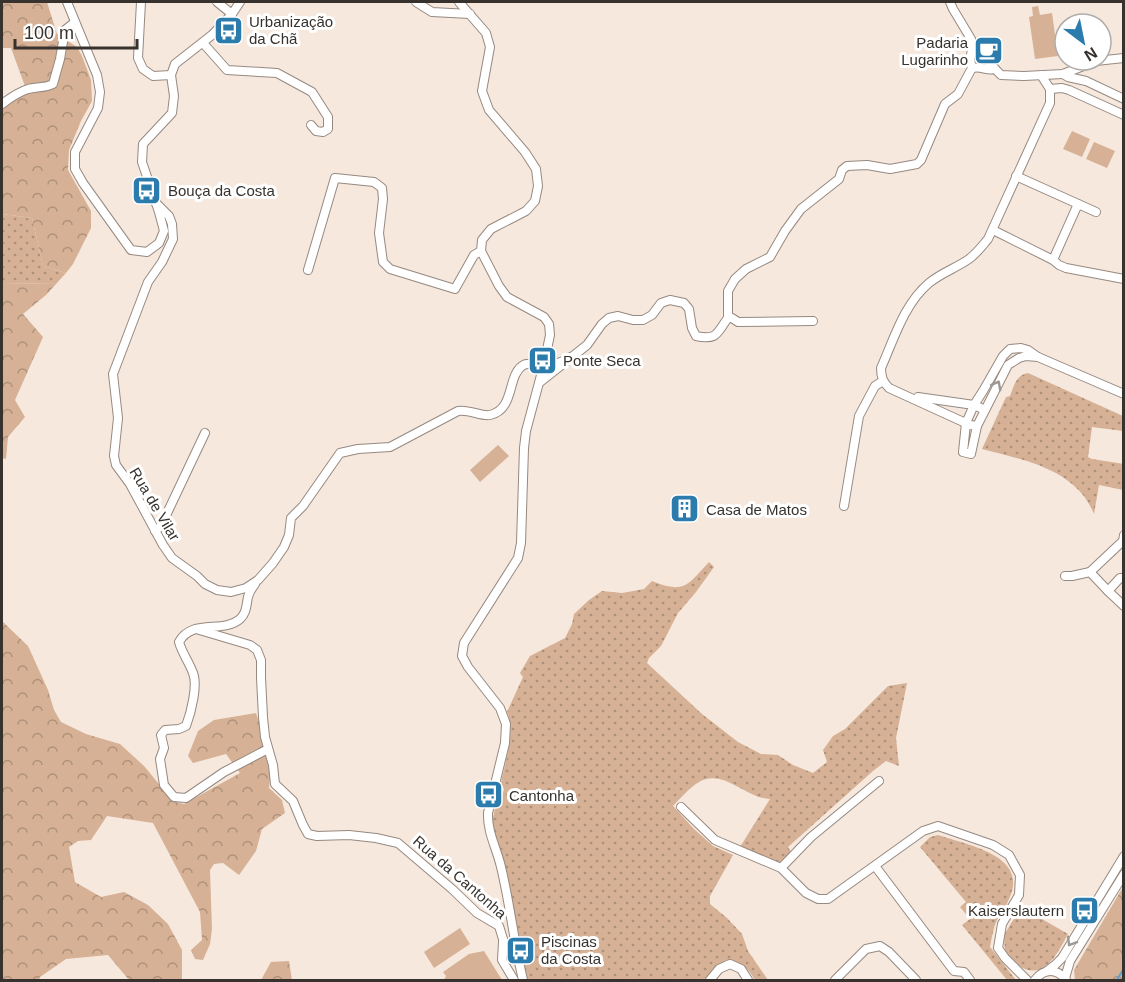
<svg xmlns="http://www.w3.org/2000/svg" width="1125" height="982" font-family="Helvetica,sans-serif">
<defs>
<pattern id="grass-dots" width="8" height="8" patternUnits="userSpaceOnUse" patternTransform="scale(1.5)"><rect width="8" height="8" fill="#d6b195"/><path d="M2 2h.1M6 6h.1" fill="none" stroke="#ae917a" stroke-width="1.8" stroke-linecap="round"/></pattern>
<pattern id="forest-crowns" width="20" height="18" patternUnits="userSpaceOnUse" patternTransform="scale(1.5)"><rect width="20" height="18" fill="#d6b195"/><path d="M2 6a3 3 0 1 1 6 0M12 15a3 3 0 1 1 6 0" fill="none" stroke="#ae917a"/></pattern>
</defs>
<rect width="100%" height="100%" fill="#f6e8dd"/>
<!-- grass -->
<g fill="url(#grass-dots)">
<path d="M2,214L32,218L43,266L66,273L56,284L2,283Z"/>
<path d="M1028,373L1123,416V431L1092,427L1088,457L1092,459L1124,464L1123,490L1099,485L1094,514C1076,469 1024,460 982,449L1006,397L1010,396C1014,386 1016,375 1028,373Z"/>
<path d="M709,562L714,567L696,592L678,613L661,646L649,658L647,663L702,714L738,742L761,754L778,755L793,765L813,773L827,762L823,750L833,736L845,729L888,686L907,683L896,738L899,766L886,761L873,771L788,847L791,852L779,863L740,847L770,799C757,798 752,794 740,788C706,768 697,781 673,806L694,829L713,846L733,855L710,896V904L727,918L742,934L748,951L768,980H755C747,967 742,962 726,960L713,969L706,980H527L492,822L497,799L502,796L504,789L501,783C505,762 516,731 507,712L523,677L520,673L530,656L565,638L572,624L574,614L589,600L602,591L622,593L644,589L652,581C684,594 687,586 709,562Z"/>
<path d="M938,835C967,845 1030,855 1009,899C1006,907 1001,913 997,920C993,928 992,938 990,947L1016,980H1007L962,925L970,919L960,907L966,902L920,847L930,837Z"/>
<path d="M1021,907L1068,934C1058,952 1045,982 1019,966C1014,963 1009,957 1005,953L1004,935Z"/>
</g>
<!-- forest -->
<g fill="url(#forest-crowns)">
<path d="M2,2H47L57,34L77,47L82,56L91,80L92,101L81,121L69,150L68,170L91,211V228L73,264L66,273L43,266L32,218L2,214V104L26,89L11,48H2Z"/>
<path d="M2,283L56,284L46,295L23,314L43,337L15,400L25,417L8,437L6,459L2,458Z"/>
<path d="M2,621L28,646L48,690L54,710L61,722L86,734L120,744L144,766L173,801L184,804L240,773L226,754L193,763L188,756L198,731L214,720L256,713L272,762L269,788L282,800L285,813L262,829L256,851L239,875L223,863L214,864L210,870L212,929L210,944L203,960L195,959L191,950L202,940L200,912L153,823L107,816L91,840L78,841L69,847L75,882L101,897L124,892L148,905L168,924L182,950V980H129L108,955L66,959L40,977L39,980H2Z"/>
<path d="M1123,887V980H1075L1074,970Z"/>
<path d="M289,961L292,980H261L271,962Z"/>
</g>
<!-- garden -->
<g fill="#d6b195">
<path d="M1038,6L1040,15L1052,13L1058,56L1035,59L1029,17L1033,16L1032,7Z"/>
<path d="M1072,131L1090,139L1082,157L1063,149Z"/>
<path d="M1094,142L1115,151L1107,168L1086,159Z"/>
<path d="M498,445L509,456L480,482L470,470Z"/>
<path d="M460,928L470,944L434,968L424,952Z"/>
<path d="M484,951L502,980H444L446,976L443,972L469,954Z"/>
</g>
<g fill="none" stroke-linecap="round" stroke-linejoin="round">
<!-- stream -->
<path stroke="#62a0cb" stroke-width="2" d="M1117,980L1124,968"/>
<defs>
<g id="minor">
<path d="M67,2L97,75L100,92L98,108L75,152V169L83,183L131,250L147,252L159,243L164,231L159,212L142,162L143,144L172,113L174,96L171,75L175,64L212,35L232,14L240,2"/>
<path d="M141,2L138,58L143,69L153,76L171,75"/>
<path d="M217,2L232,14"/>
<path d="M416,2L432,12L470,14"/>
<path d="M459,2L486,33L490,47L482,91L489,110L525,152L536,169L538,186L535,201L526,211L491,229L482,240L481,251L499,286L507,297L544,317L549,324L550,335L544,364L526,431L524,448L521,543L518,558L464,643L462,656L468,667L500,708L506,724L505,743L488,813C487,832 497,849 501,867C510,904 514,943 523,980"/>
<path d="M950,2L953,9L971,39L973,46L1001,75L1024,76L1063,74L1096,61L1124,58"/>
<path d="M203,43L227,70L277,73L312,92L328,117V129L323,132L316,131L311,125"/>
<path d="M972,68C982,66 986,71 995,69"/>
<path d="M1063,74L1068,77L1086,81L1124,99"/>
<path d="M1050,89L1062,88L1069,90L1124,115"/>
<path d="M2,104C10,98 18,92 28,89C36,87 45,88 53,84L60,59L65,30L75,22"/>
<path d="M1016,176L1096,212"/>
<path d="M155,202L169,216L172,224L173,239L162,262L148,282L113,374L118,418L114,456L116,465L130,484L163,545L172,558L197,576L205,584L217,590L231,592L246,588L258,580L273,563L284,547L289,535L291,518L303,506L340,453L358,449L390,447L458,411C469,409 482,417 490,415C515,409 507,377 522,366C528,361 538,366 545,366C554,366 563,361 571,357"/>
<path d="M993,230L1053,260L1059,265L1066,268L1124,279"/>
<path d="M1053,260L1078,204"/>
<path d="M308,270L335,178L374,182L382,188L383,199L379,233L383,262L390,269L455,289L474,255L481,251"/>
<path d="M728,318V291L735,279L746,269L770,257L785,231L801,209L839,179L842,170L847,166L867,165L890,169L917,164L921,160L945,104L958,94L972,68L970,59L973,46"/>
<path d="M728,318H732L738,322L813,321"/>
<path d="M1038,357L1026,356L1019,358L1008,365L977,426L970,425L889,388C883,382 881,377 881,368C894,339 904,304 929,283C941,273 956,268 969,259C977,253 982,246 988,239L1050,103V89L1041,75"/>
<path d="M540,382L587,345L602,324L609,318L618,316L633,320H643L652,315L661,303L670,300L684,303L689,309L692,328L696,336C718,341 717,332 728,318"/>
<path d="M918,397L974,405L985,410"/>
<path d="M977,426L971,454L963,452L966,423L974,405L983,391L1003,356L1010,349L1021,348L1028,350L1038,357L1124,394"/>
<path d="M844,506L859,416L875,386L883,381"/>
<path d="M155,531L161,526L205,433"/>
<path d="M1090,572L1123,541L1124,535"/>
<path d="M1065,576H1072L1090,572L1108,591"/>
<path d="M1124,578H1120L1108,591L1124,606"/>
<path d="M255,584C252,588 249,593 248,597C246,606 247,612 240,619C223,634 192,618 179,642C182,653 189,662 193,673C198,685 191,713 186,726L179,729L165,730L161,735L164,748L160,759L164,785L174,797L186,798L224,772L268,749"/>
<path d="M196,629L250,645L257,650L261,660V678L263,717L265,737L273,765L275,784L293,801L303,825L308,834L317,836L349,835L376,838L398,843L452,889L477,913L499,926L503,939L511,955L517,957"/>
<path d="M681,807L715,840L781,868L806,893L818,899H828L923,831L938,826L993,845L1009,855L1020,875L1019,895L1002,924L998,948L1005,958L1027,980"/>
<path d="M875,866L954,971L964,972L970,980"/>
<path d="M781,868L811,837L879,781"/>
<path d="M503,942L502,960L514,980"/>
<path d="M1047,971L1055,965L1062,958L1124,856"/>
<path d="M1065,978L1070,961L1124,874"/>
<path d="M710,980L719,969L730,964L741,969L748,980"/>
<path d="M835,980L866,949L880,946L889,952L916,980"/>
<path d="M1035,980C1044,968 1057,968 1066,980"/>
</g>
</defs>
<!-- minor casing -->
<use href="#minor" stroke="#968980" stroke-width="10"/>
<!-- minor -->
<use href="#minor" stroke="#fff" stroke-width="8"/>
</g>
<!-- one-way arrows -->
<defs><path id="oneway-chevron" d="M-2-3.5L2.5 0L-2 3.5" fill="none" stroke-width="1.6" stroke-linecap="round" stroke-linejoin="round" transform="scale(1.5)"/></defs>
<g stroke="#9b9896">
<use href="#oneway-chevron" transform="translate(997 385) rotate(-62)"/>
<use href="#oneway-chevron" transform="translate(1071 942) rotate(121)"/>
</g>
<!-- icons -->
<defs>
<symbol id="bus-square" viewBox="-11 -11 22 22"><rect x="-9" y="-9" width="18" height="18" rx="4" fill="#2c7bad" stroke="#fff"/><path d="M-5-6H5V4H4V6H2V4H-2V6H-4V4H-5ZM-3.5-4V0h7V-4ZM-3.5 1.2v1.5H-2V1.2ZM2 1.2v1.5H3.5V1.2Z" fill="#fff"/></symbol>
<symbol id="cafe-square" viewBox="-11 -11 22 22"><rect x="-9" y="-9" width="18" height="18" rx="4" fill="#2c7bad" stroke="#fff"/><path d="M-5.5-4.5H6V0H3Q3 3.5 0 3.5H-2.5Q-5.5 3.5-5.5 0ZM3-3.2v2h1.7v-2ZM-6 4.5H4V6H-6Z" fill="#fff"/></symbol>
<symbol id="building-square" viewBox="-11 -11 22 22"><rect x="-9" y="-9" width="18" height="18" rx="4" fill="#2c7bad" stroke="#fff"/><path d="M-4-6H4V6H1V3H-1V6H-4ZM-2.5-4.3h1.7v1.8h-1.7ZM.8-4.3h1.7v1.8H.8ZM-2.5-1h1.7V.8h-1.7ZM.8-1h1.7V.8H.8Z" fill="#fff"/></symbol>
</defs>
<g fill-rule="evenodd">
<use href="#bus-square" x="212" y="14" width="33" height="33"/>
<use href="#cafe-square" x="972" y="34" width="33" height="33"/>
<use href="#bus-square" x="130" y="174" width="33" height="33"/>
<use href="#bus-square" x="526" y="344" width="33" height="33"/>
<use href="#building-square" x="668" y="492" width="33" height="33"/>
<use href="#bus-square" x="472" y="778" width="33" height="33"/>
<use href="#bus-square" x="1068" y="894" width="33" height="33"/>
<use href="#bus-square" x="504" y="934" width="33" height="33"/>
</g>
<g text-anchor="middle" dominant-baseline="central" stroke-width="6" stroke-linejoin="round" paint-order="stroke">
<!-- poi labels -->
<g font-size="15" fill="#37322e" stroke="#fff" text-anchor="start">
<text x="249" y="21">Urbanização<tspan x="249" dy="17">da Chã</tspan></text>
<text x="968" y="42" text-anchor="end">Padaria<tspan x="968" dy="17">Lugarinho</tspan></text>
<text x="168" y="190">Bouça da Costa</text>
<text x="563" y="360">Ponte Seca</text>
<text x="706" y="509">Casa de Matos</text>
<text x="509" y="795">Cantonha</text>
<text x="1064" y="910" text-anchor="end">Kaiserslautern</text>
<text x="541" y="941">Piscinas<tspan x="541" dy="17">da Costa</tspan></text>
</g>
<!-- street labels -->
<g font-size="15" fill="#37322e" stroke="#fff">
<text transform="translate(155 504) rotate(59)">Rua de Vilar</text>
<text transform="translate(460 877) rotate(41)">Rua da Cantonha</text>
</g>
</g>
<!-- border -->
<rect width="1125" height="982" fill="none" stroke="#37322e" stroke-width="6"/>
<!-- north arrow -->
<g transform="translate(1083 42) rotate(148)"><circle r="28" fill="#ffffff" stroke="#afadab" stroke-width="1.5"/>
<path d="M0-4.5L10 22L0 15L-10 22Z" fill="#2c7bad"/>
<text y="-9" font-size="16" font-weight="bold" text-anchor="middle" fill="#37322e">N</text>
</g>
<!-- scale -->
<path d="M15 39v9h122v-9" fill="none" stroke="#37322e" stroke-width="3"/>
<text x="24" y="39" font-size="18" fill="#37322e" stroke="#ffffff" stroke-width="4.5" paint-order="stroke">100 m</text>
</svg>
